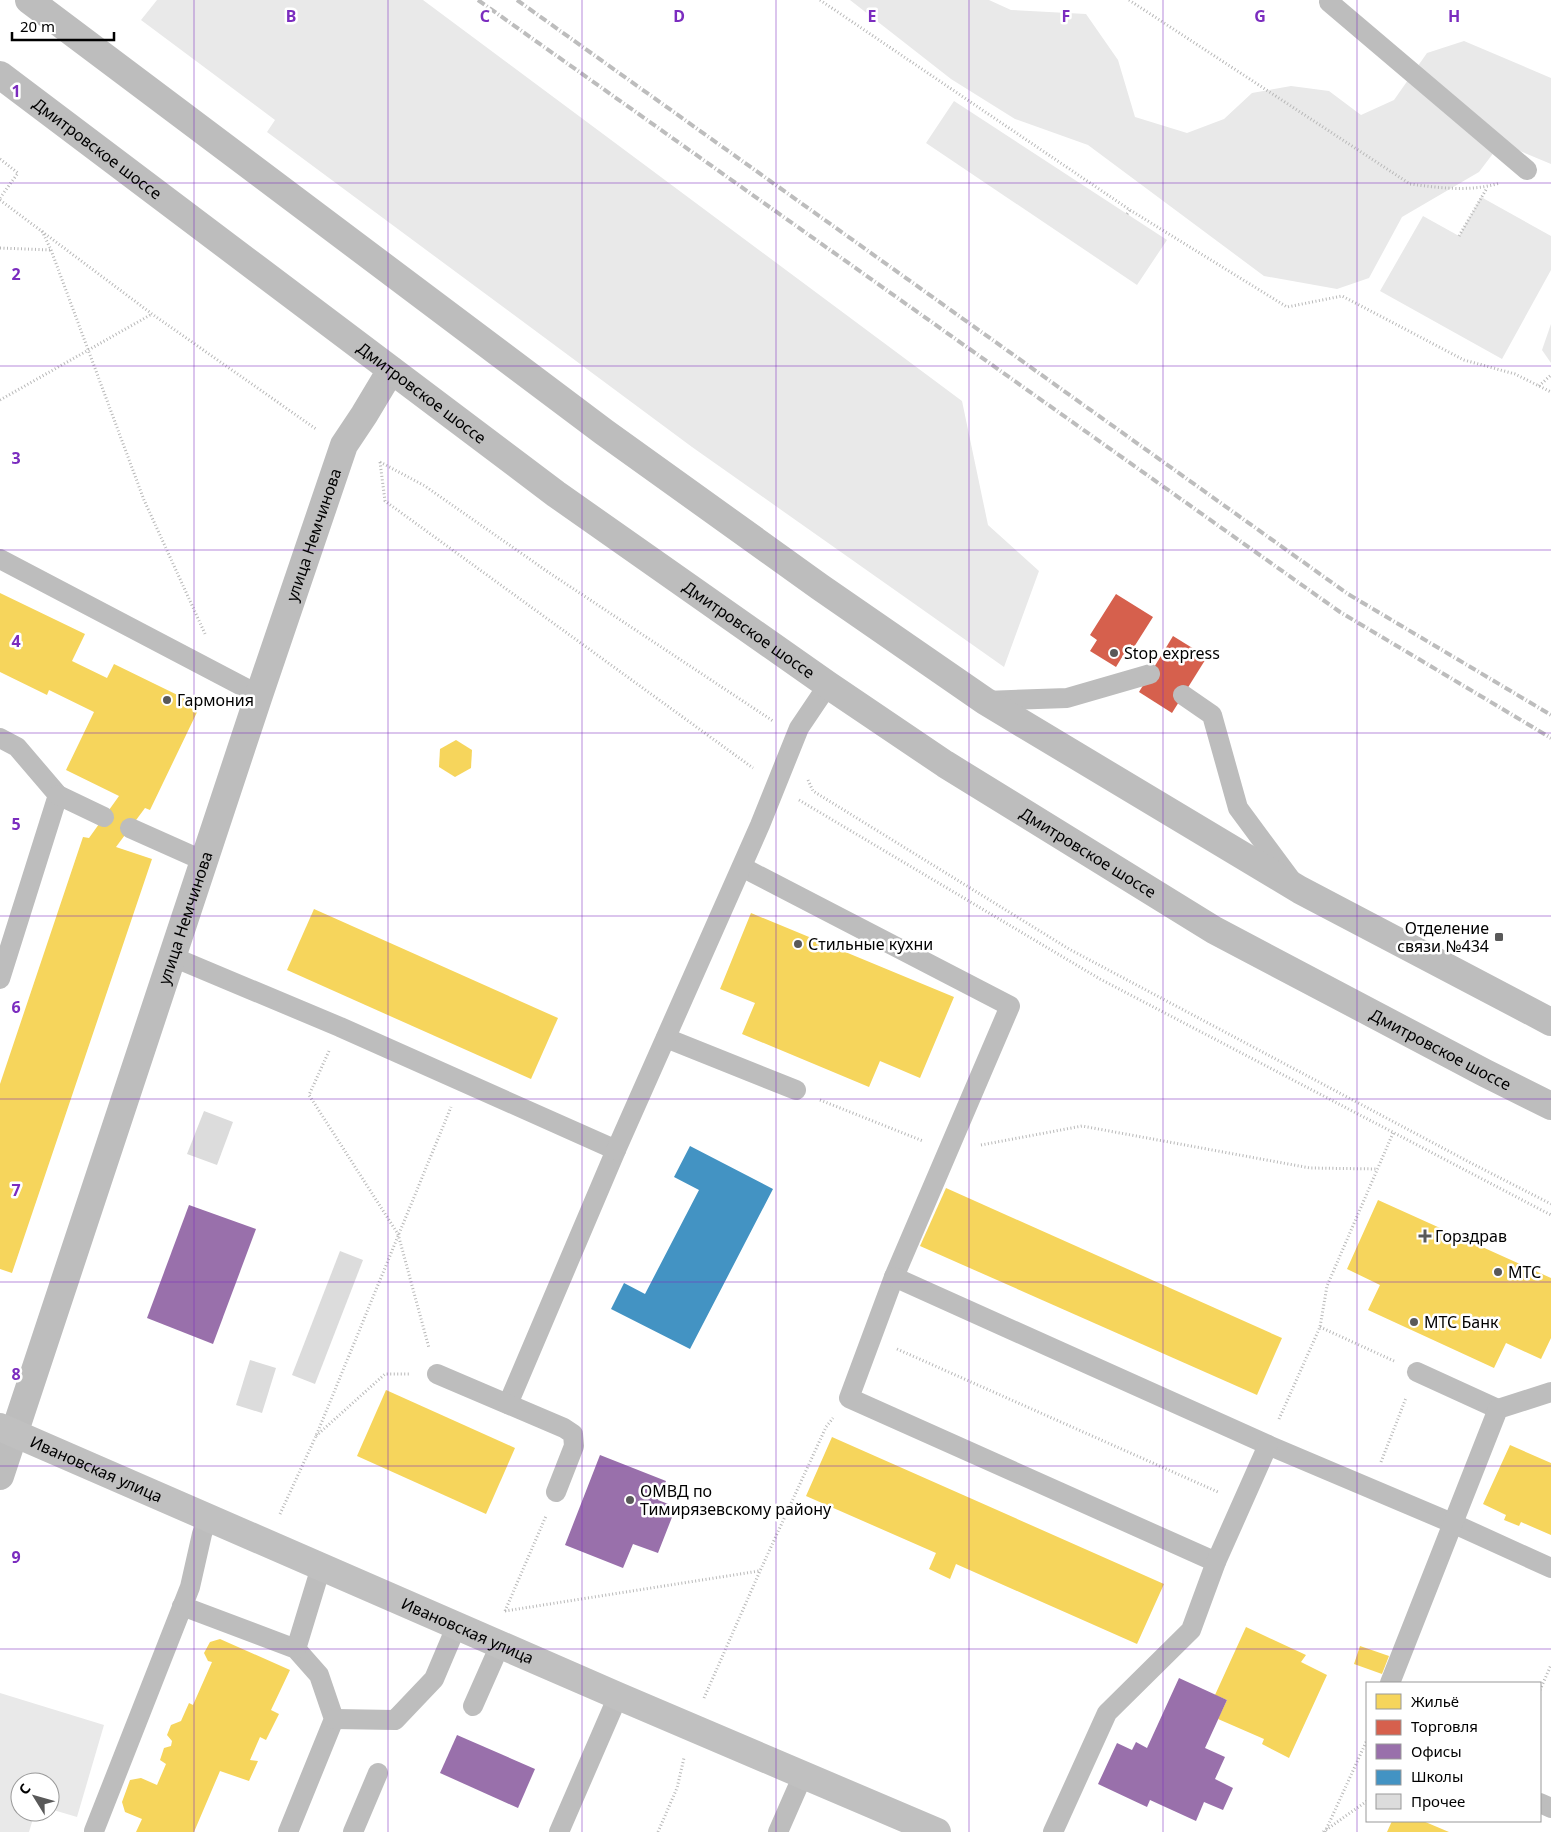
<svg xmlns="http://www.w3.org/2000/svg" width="1551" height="1832" font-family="'Noto Sans',sans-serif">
<rect width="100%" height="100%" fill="#fff"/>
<!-- green -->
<g fill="#e9e9e9">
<path d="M157,0H423L962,401L988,525L1039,571L1004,667L692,447L267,132L275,120L141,20Z"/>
<path d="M850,0H989L1011,10L1086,14L1118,60L1135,117L1187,133L1224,119L1252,93L1291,86L1329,91L1361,115L1394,100L1427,53L1464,41L1551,78V164L1501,143L1479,172L1402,217L1369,278L1337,289L1264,276L1088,145L1015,119L951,79Z"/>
<path d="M954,101L1167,240L1137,285L926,143Z"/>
<path d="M1481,197L1551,236V270L1502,359L1380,291L1423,216L1459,236Z"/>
<path d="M1551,324V363L1542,350Z"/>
<path d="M0,1693L104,1725L77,1817L50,1809V1782H20V1812H35L29,1832H0Z"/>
</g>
<!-- homes -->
<g fill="#f6d55c">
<path d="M0,593L85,634L72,661L107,678L114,664L200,706L150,810L145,808L116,847L152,859L12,1273L0,1269V1084L83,837L89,838L119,796L66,770L94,712L49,690L47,695L0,672Z"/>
<path d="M456,740L472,750L471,768L455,777L439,767L440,749Z"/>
<path d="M314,909L558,1018L531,1079L287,970Z"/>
<path d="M751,913L954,997L920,1078L880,1061L869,1087L742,1034L755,1003L720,989Z"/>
<path d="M946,1188L1282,1338L1257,1395L920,1246Z"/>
<path d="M1378,1200L1551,1278V1338L1541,1359L1506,1343L1494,1368L1368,1310L1380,1285L1347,1269Z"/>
<path d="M386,1390L515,1448L486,1514L357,1456Z"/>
<path d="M832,1437L1164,1584L1137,1644L956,1564L950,1579L929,1569L936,1553L806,1496Z"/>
<path d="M1510,1445L1551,1463V1535L1521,1522L1519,1526L1504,1520L1506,1515L1483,1504Z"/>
<path d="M1246,1627L1306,1655L1301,1662L1327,1675L1289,1758L1262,1744L1264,1739L1218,1719L1227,1700L1215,1695Z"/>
<path d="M220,1639L290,1670L271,1710L279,1714L266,1740L260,1737L250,1760L258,1761L249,1781L220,1771L194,1832H136L142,1819L125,1812L122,1802L130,1780L141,1778L157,1785L166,1764L160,1760L164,1748L171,1746L172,1741L167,1735L171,1725L181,1721L189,1703L193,1705L212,1662L208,1661L204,1653L210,1642Z"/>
<path d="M1360,1646L1389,1656L1382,1674L1354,1664Z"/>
<path d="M1392,1821H1423L1449,1832H1387Z"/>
</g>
<!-- shops -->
<g fill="#d6604d">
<path d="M1116,594L1153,617L1134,647L1130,644L1116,667L1090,651L1097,640L1090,635Z"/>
<path d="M1173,636L1207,657L1172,713L1139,692Z"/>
</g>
<!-- offices -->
<g fill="#9970ab">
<path d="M189,1205L256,1229L213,1344L147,1318Z"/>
<path d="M600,1455L666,1481L658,1500L676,1507L658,1553L633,1544L623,1568L565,1545Z"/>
<path d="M1179,1678L1227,1700L1205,1748L1225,1757L1215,1779L1233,1788L1223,1810L1204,1802L1196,1821L1150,1800L1147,1807L1098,1784L1117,1743L1132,1750L1136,1742L1147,1748Z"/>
<path d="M457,1735L535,1769L518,1808L440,1773Z"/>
</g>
<!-- schools -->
<path fill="#4393c3" d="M690,1146L773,1189L690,1349L611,1309L624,1283L645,1294L699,1190L674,1177Z"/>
<!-- building -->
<g fill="#dcdcdc">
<path d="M204,1111L233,1122L217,1165L187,1154Z"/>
<path d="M340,1251L363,1260L315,1384L292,1375Z"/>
<path d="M250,1360L276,1368L262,1413L236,1405Z"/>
</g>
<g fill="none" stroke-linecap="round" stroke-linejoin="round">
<!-- path -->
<g stroke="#b8b8b8" stroke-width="3" stroke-dasharray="1 2.5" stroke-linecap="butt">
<path d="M820,0L1130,210L1287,307L1342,296L1464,360L1515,374L1551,392"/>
<path d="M1129,0L1410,184C1440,188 1471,192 1500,183"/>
<path d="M0,159L18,173L0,198"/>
<path d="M0,200L152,314L316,429"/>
<path d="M1127,214L1130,210"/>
<path d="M42,231L51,250L144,500L206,636"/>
<path d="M1459,236L1487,188"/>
<path d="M0,248L51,250"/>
<path d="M1539,386L1551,375"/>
<path d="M0,400L152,314"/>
<path d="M380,462L385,501L753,768"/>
<path d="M380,462L425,486L548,572L773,721"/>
<path d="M808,780L813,791L1069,949L1471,1163L1551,1204"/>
<path d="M799,800L1100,979L1551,1215"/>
<path d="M329,1051L309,1095L398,1234L429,1348"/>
<path d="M820,1100L923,1141"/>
<path d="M981,1145L1082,1126L1310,1168L1378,1169"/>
<path d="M1320,1327L1394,1361"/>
<path d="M897,1349L1218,1492"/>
<path d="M1279,1419L1320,1327L1327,1286L1393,1133"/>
<path d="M316,1436L385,1374H409"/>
<path d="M1381,1462L1406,1398"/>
<path d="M280,1514L316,1436L451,1107"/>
<path d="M505,1611L759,1571"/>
<path d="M505,1611L546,1516"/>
<path d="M1540,1690L1551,1665"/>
<path d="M704,1698L760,1571L826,1427L833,1418"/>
<path d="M658,1832L677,1788L684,1758"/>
<path d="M1323,1832L1367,1801"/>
<path d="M1325,1832L1367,1740"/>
</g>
<!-- lane -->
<g stroke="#bdbdbd" stroke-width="20">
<path d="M1329,2L1527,170"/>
<path d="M0,559L259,695"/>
<path d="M1183,695L1212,715L1238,808L1292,881"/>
<path d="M985,701L1067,698L1150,674"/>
<path d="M0,738L17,747L58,795L0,979"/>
<path d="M58,795L104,817"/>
<path d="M130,828L204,861"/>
<path d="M742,867L1010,1006L894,1277L849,1398L1216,1562"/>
<path d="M173,957L340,1027L616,1150L508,1404"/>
<path d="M666,1038L796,1090"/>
<path d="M616,1150L760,825L799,728L828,685"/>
<path d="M894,1277L1268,1445L1452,1523L1551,1568"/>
<path d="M1417,1372L1498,1409"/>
<path d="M437,1374L564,1428L573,1434L574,1446L556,1492"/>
<path d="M182,1606L296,1649L319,1675L334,1719L288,1832"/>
<path d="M296,1649L321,1567"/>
<path d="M1390,1683L1498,1409L1551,1392"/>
<path d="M473,1706L500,1645"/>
<path d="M334,1719L395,1720L434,1679L451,1639L455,1625"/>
<path d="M1540,1803L1551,1808"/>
<path d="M94,1831L190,1587L202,1534L208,1518"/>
<path d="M353,1832L378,1773"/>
<path d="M559,1832L618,1696"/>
<path d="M778,1832L803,1775"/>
<path d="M1053,1832L1107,1713L1191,1630L1216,1562L1268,1445"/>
</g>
<!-- street -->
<path stroke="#bdbdbd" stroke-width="28" id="s1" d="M0,1476L259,695L344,445L364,415L391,370"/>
<!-- secondary -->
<path stroke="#c0c0c0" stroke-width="28" id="s2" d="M0,1427L618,1696L937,1832"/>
<!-- primary -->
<g stroke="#bdbdbd" stroke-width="28">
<path d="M29,0L604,432L820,587L985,701L1300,890L1551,1022"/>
<path id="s3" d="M0,75L556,494L828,685L945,764L1214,930L1485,1073L1551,1106"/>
</g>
<!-- rail -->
<g stroke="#bdbdbd" stroke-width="4" stroke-dasharray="8 2.5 1 2.5" stroke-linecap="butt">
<path d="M478,0L1340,612L1551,738"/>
<path d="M517,0L1348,594L1551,715"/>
</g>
</g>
<!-- grid -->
<path fill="none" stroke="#7b2cbf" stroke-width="1" stroke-opacity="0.55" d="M194,0V1832M388,0V1832M582,0V1832M776,0V1832M969,0V1832M1163,0V1832M1357,0V1832M0,183H1551M0,366H1551M0,550H1551M0,733H1551M0,916H1551M0,1099H1551M0,1282H1551M0,1466H1551M0,1649H1551"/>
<!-- markers -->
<g fill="#595959" stroke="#fff" stroke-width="2">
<circle cx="1114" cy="653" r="5"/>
<circle cx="167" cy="700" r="5"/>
<rect x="1494" y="932" width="10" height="10" rx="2.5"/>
<circle cx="798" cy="944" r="5"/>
<path d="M1422.5 1228.5h5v5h5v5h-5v5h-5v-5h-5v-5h5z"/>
<circle cx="1498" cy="1272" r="5"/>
<circle cx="1414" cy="1322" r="5"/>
<circle cx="630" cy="1500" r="5"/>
</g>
<g text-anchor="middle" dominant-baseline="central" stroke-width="5" stroke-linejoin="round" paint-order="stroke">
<!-- street labels -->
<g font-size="16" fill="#000" stroke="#fff">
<text stroke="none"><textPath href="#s3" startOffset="122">Дмитровское шоссе</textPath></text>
<text stroke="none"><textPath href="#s3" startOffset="528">Дмитровское шоссе</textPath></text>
<text stroke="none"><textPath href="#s1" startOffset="992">улица Немчинова</textPath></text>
<text stroke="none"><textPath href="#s3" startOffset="932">Дмитровское шоссе</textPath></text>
<text stroke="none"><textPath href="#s3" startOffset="1338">Дмитровское шоссе</textPath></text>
<text stroke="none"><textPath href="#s1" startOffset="588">улица Немчинова</textPath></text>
<text stroke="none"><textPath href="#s3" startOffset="1742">Дмитровское шоссе</textPath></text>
<text stroke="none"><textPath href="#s2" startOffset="105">Ивановская улица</textPath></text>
<text stroke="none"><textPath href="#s2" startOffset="510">Ивановская улица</textPath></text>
</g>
<!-- poi labels -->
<g font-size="16" fill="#000" stroke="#fff" text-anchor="start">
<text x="1124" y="653">Stop express</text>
<text x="177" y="700">Гармония</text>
<text x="1489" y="928" text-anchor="end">Отделение<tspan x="1489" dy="18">связи №434</tspan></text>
<text x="808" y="944">Стильные кухни</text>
<text x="1435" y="1236">Горздрав</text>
<text x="1508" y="1272">МТС</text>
<text x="1424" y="1322">МТС Банк</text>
<text x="640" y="1491">ОМВД по<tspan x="640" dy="18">Тимирязевскому району</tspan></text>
</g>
</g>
<g font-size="16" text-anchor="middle" font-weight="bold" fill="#7b2cbf" stroke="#fff" stroke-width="5" stroke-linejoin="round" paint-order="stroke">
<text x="291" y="22">B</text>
<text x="485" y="22">C</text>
<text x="679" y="22">D</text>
<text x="872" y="22">E</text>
<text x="1066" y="22">F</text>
<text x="1260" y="22">G</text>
<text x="1454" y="22">H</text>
<text x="16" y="97">1</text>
<text x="16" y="280">2</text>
<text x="16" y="464">3</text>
<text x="16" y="647">4</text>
<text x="16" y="830">5</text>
<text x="16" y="1013">6</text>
<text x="16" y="1196">7</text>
<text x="16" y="1380">8</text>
<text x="16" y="1563">9</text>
</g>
<!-- legend -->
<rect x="1366" y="1682" width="175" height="140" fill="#ffffff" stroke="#999999"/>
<rect x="1376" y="1694" width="25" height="15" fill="#f6d55c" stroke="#999999"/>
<text x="1411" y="1707" font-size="15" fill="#000000">Жильё</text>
<rect x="1376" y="1720" width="25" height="15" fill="#d6604d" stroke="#999999"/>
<text x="1411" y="1732" font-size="15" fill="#000000">Торговля</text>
<rect x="1376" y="1744" width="25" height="15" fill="#9970ab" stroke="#999999"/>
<text x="1411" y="1757" font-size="15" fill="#000000">Офисы</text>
<rect x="1376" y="1770" width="25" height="15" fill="#4393c3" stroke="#999999"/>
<text x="1411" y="1782" font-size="15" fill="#000000">Школы</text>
<rect x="1376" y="1794" width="25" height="15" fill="#dcdcdc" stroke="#999999"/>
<text x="1411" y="1807" font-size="15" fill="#000000">Прочее</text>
<!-- north arrow -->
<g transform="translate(35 1797) rotate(307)"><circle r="24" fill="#ffffff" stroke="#999999"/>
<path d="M0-4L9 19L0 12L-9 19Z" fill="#595959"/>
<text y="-8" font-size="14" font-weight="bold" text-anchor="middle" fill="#000000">С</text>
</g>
<!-- scale -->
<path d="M12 32v8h102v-8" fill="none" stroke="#000000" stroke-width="2.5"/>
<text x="20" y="32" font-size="15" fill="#000000" stroke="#ffffff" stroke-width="4" paint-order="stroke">20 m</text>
</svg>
